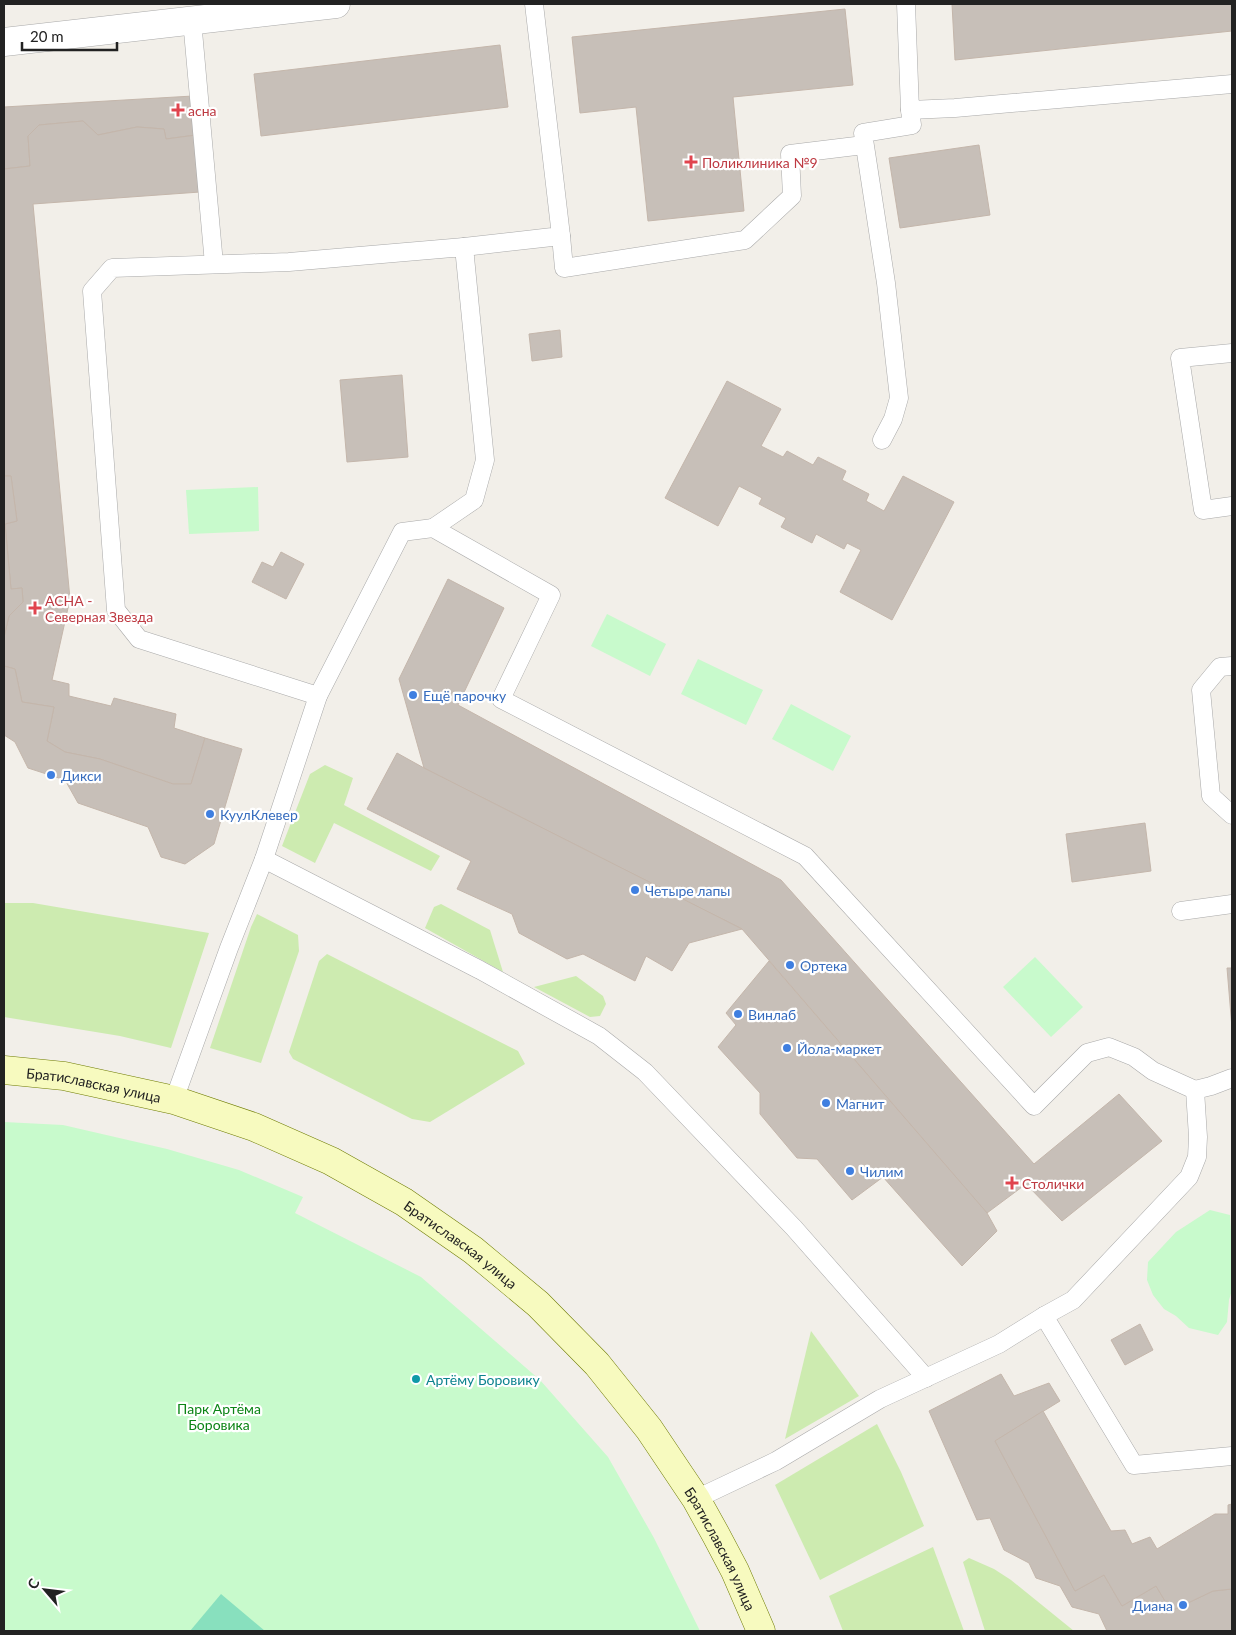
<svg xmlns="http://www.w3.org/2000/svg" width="1236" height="1635" font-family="Lato,sans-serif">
<rect width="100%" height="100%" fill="#f2efe9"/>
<!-- grass -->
<g fill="#cdebb0">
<path d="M325,765L353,778L344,805L440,856L431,871L334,823L315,863L282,846L310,774Z"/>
<path d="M4,903H33L209,933L171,1048L120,1036L4,1017Z"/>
<path d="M441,904L490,930L503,972L425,928L434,907Z"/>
<path d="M257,914L298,935L299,951L261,1063L210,1048L251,927Z"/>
<path d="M327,954L518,1051L525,1064L430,1122L412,1119L293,1059L289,1052L319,961Z"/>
<path d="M576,976L603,996L606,1004L600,1016L590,1017L534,987Z"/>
<path d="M811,1331L859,1396L785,1439Z"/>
<path d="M877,1424L901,1472L924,1526L820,1580L775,1485Z"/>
<path d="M933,1547L964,1631H843L829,1596Z"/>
<path d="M969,1558L994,1569L1011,1580L1074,1631H985L963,1562Z"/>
</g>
<!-- park -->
<g fill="#c8facc">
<path d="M258,487L259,531L189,534L186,490Z"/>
<path d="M607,614L666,644L650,676L591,646Z"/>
<path d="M698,659L763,690L746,725L681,694Z"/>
<path d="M791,704L851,736L833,771L772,739Z"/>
<path d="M1035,957L1083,1007L1051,1037L1003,987Z"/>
<path d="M4,1122L63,1125L167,1149L239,1170L303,1197L295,1213L421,1277L540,1380L608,1457L654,1538L700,1631H4Z"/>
<path d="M1210,1210L1230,1215L1232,1248V1290L1229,1300L1227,1322L1218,1335L1189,1328L1176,1316L1164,1309L1153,1295L1147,1280L1148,1262L1176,1232Z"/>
</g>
<!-- pitch -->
<path fill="#88e0be" d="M221,1594L265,1631H190Z"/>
<!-- building -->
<g fill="#c7bfb8" stroke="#c4b6ab">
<path d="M952,4H1232V31L955,60Z"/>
<path d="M845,9L853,85L733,97L744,211L648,221L636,107L580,113L572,37Z"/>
<path d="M500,45L508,107L261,136L254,74Z"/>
<path d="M193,96L196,135L166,139L164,129L137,127L98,135L83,121L39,125L28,136L30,166L4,169V107Z"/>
<path d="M83,121L98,135L137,127L164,129L166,139L196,135L200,192L33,204L70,599L52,680L69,684V696L111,706L114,698L176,714L174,728L205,738L191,784H173L100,759L65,752L47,741L54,707L22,702L15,669L4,666V637L9,616L23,602L22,588L11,589L5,524L17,521L11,476H4V169L30,166L28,136L39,125Z"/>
<path d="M979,145L990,215L900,228L889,158Z"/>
<path d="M560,330L562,357L532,361L529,334Z"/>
<path d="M402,375L408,457L347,462L340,380Z"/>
<path d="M727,381L781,409L761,446L783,457L787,451L813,465L818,457L846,471L842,480L869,494L866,501L884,511L903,476L954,502L892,620L840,592L861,550L847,543L844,549L816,534L812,543L781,527L786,518L759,504L762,498L739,486L718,526L665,498Z"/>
<path d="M4,476H11L17,521L5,524L11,589L22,588L23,602L9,616L4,637Z"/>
<path d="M281,552L304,564L286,599L252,582L262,562L273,567Z"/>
<path d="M448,579L504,608L458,705L781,880L1034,1164L1119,1094L1162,1141L1062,1221L1026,1184L987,1213L742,929L424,768L399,679Z"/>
<path d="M4,666L15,669L22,702L54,707L47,741L65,752L100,759L173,784H191L205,738L242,749L214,844L185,864L161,857L148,827L78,803L65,780L28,768L15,742L4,735Z"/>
<path d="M397,753L424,768L742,929L689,943L672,971L646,956L635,981L583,954L567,959L519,933L512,914L457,889L471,861L367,809Z"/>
<path d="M1145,823L1151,871L1072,882L1066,834Z"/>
<path d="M769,961L987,1213L997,1231L962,1266L883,1177L852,1200L817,1159L797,1158L760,1114V1093L718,1047L736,1025L726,1013Z"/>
<path d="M1227,968H1232V1028Z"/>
<path d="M1140,1324L1153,1350L1125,1365L1111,1340Z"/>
<path d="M1001,1374L1014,1396L1049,1383L1060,1401L995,1441L1075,1591L1104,1575L1122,1606L1156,1586L1171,1611L1213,1591L1232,1589V1631H1107L1099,1614L1072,1607L1060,1586L1036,1578L1029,1563L1004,1550L990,1518L977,1520L929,1411Z"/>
<path d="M1043,1411L1111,1531L1125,1530L1132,1544L1150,1537L1157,1549L1215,1514H1228V1505L1232,1504V1589L1213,1591L1171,1611L1156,1586L1122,1606L1104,1575L1075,1591L995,1441Z"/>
</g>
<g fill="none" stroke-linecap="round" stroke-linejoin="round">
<defs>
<g id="service">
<path d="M906,4L910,110L955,108L1232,84"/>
<path d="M192,20L214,264"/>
<path d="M561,236L564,268L745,240L792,196L790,154L864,145"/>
<path d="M464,247L561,236L534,4"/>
<path d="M1232,353L1180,358L1203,510L1232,506"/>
<path d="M882,440L893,419L899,398L886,283L863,133L912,125L910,110"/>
<path d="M1232,666L1220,667L1201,690L1211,796L1232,815"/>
<path d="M318,696L139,639L116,610L92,291L112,268L289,262L464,247L485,460L474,500L433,528"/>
<path d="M264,859L480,970L599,1036L645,1072L794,1228L926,1378"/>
<path d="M1181,911L1232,904"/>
<path d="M174,1100L229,948L264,859L318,696L402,532L433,528L551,595L501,699L805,856L1034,1106L1087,1053L1109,1047L1134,1057L1153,1071L1195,1090"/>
<path d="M1044,1316L1134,1465L1232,1456"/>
<path d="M696,1499L776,1461L880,1399L999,1344L1044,1316L1073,1300L1189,1177L1197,1157L1198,1137L1195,1090L1211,1086L1232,1078"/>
</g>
<path id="minor" d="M4,42L336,4"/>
<g id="secondary">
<path id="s1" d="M4,1070L64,1076L174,1100L254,1127L331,1161L404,1202L473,1250L538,1304L597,1364L649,1429L696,1499L716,1535L735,1571L761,1631"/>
</g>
</defs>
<!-- service casing -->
<use href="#service" stroke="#a9a9a9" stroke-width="19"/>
<!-- minor casing -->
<use href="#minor" stroke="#a9a9a9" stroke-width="29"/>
<!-- secondary casing -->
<use href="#secondary" stroke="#707d05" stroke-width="29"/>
<!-- service -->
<use href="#service" stroke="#fff" stroke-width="18"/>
<!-- minor -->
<use href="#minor" stroke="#fff" stroke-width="28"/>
<!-- secondary -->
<use href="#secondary" stroke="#f7fabf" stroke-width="28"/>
</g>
<!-- markers -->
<g fill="#e0444e" stroke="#fff" stroke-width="2">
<path d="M175.5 102.5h5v5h5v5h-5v5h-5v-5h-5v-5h5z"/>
<path d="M688.5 154.5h5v5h5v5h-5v5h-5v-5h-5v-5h5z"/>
<path d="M32.5 600.5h5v5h5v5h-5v5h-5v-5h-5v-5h5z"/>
<path d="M1009.5 1175.5h5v5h5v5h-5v5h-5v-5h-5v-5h5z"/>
</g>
<g fill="#3f7fe0" stroke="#fff" stroke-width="2">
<circle cx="413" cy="695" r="5"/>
<circle cx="51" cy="775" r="5"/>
<circle cx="210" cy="814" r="5"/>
<circle cx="635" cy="890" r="5"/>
<circle cx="790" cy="965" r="5"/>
<circle cx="738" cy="1014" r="5"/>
<circle cx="787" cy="1048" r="5"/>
<circle cx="826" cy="1103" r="5"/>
<circle cx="850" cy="1171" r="5"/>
<circle cx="1183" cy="1605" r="5"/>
</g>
<circle fill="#0f9aa8" stroke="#fff" stroke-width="2" cx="416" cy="1379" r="5"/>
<g text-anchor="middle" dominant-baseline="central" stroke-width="4.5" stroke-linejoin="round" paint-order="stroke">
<!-- health labels -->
<g font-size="14" fill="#be3a42" stroke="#fff" text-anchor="start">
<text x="188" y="110">асна</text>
<text x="702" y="162">Поликлиника №9</text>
<text x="45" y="600">АСНА -<tspan x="45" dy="16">Северная Звезда</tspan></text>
<text x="1022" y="1183">Столички</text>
</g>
<!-- shop labels -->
<g font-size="14" fill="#366cbe" stroke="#fff" text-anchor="start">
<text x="423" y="695">Ещё парочку</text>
<text x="61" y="775">Дикси</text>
<text x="220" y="814">КуулКлевер</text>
<text x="645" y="890">Четыре лапы</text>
<text x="800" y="965">Ортека</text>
<text x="748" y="1014">Винлаб</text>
<text x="797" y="1048">Йола-маркет</text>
<text x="836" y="1103">Магнит</text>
<text x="860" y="1171">Чилим</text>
<text x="1173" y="1605" text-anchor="end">Диана</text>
</g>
<!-- street labels -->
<g font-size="14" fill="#222" stroke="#fff">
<text stroke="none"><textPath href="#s1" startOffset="91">Братиславская улица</textPath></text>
<text stroke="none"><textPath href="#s1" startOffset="496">Братиславская улица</textPath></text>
<text stroke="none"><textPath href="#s1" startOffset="901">Братиславская улица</textPath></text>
</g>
<!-- culture labels -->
<g font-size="14" fill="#0d838f" stroke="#fff" text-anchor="start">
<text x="426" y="1379">Артёму Боровику</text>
</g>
<!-- park labels -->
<g font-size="14" fill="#0c8416" stroke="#fff">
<text x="219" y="1408">Парк Артёма<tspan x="219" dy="16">Боровика</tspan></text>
</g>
</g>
<!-- border -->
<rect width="1236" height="1635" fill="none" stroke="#222222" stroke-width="10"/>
<!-- north arrow -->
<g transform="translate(45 1590) rotate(298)" stroke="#ffffff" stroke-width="4" paint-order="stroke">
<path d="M0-4L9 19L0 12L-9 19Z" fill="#222222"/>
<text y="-8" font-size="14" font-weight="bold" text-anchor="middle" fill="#222222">С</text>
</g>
<!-- scale -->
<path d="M22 42v8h95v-8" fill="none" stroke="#222222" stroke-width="2.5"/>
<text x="30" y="42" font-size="15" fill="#222222" stroke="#ffffff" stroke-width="4" paint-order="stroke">20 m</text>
</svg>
